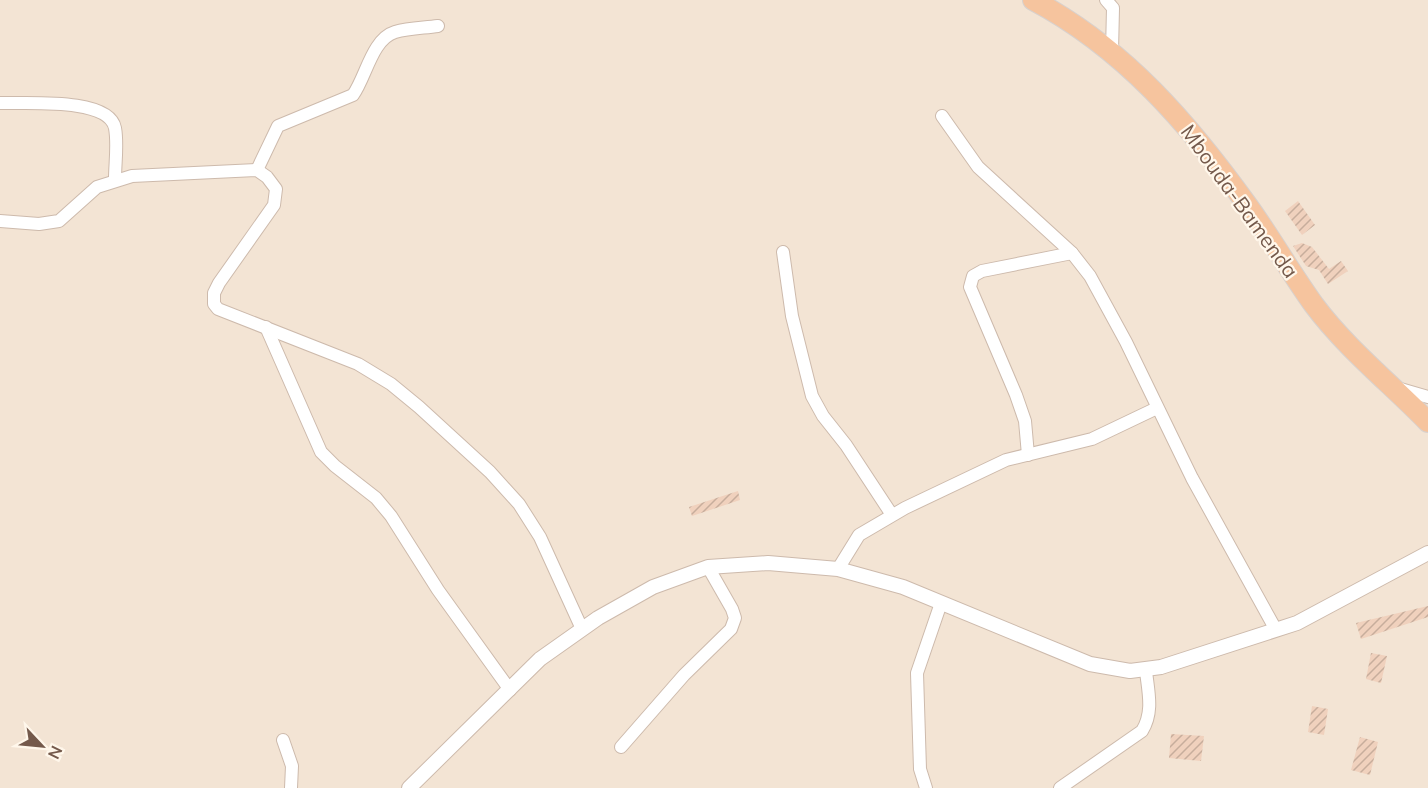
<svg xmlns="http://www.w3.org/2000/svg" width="1428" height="788" font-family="Mulish,sans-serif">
<defs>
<pattern id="building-hatch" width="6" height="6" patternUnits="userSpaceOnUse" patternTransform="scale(1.5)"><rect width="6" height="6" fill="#f0d1bd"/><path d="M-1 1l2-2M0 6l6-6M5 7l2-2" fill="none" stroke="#c7ad9c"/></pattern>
</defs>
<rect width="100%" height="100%" fill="#fcf2e5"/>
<!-- residential -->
<rect fill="#f3e4d4" x="0" y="0" width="1428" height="788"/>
<!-- building -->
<g fill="url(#building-hatch)">
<path d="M1298,201L1315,225L1302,235L1285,211Z"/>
<path d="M1302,243L1312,247L1329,269L1341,261L1348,271L1328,284L1319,270L1306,266L1293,246Z"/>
<path d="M738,491L740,500L692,516L689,507Z"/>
<path d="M1428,606V617L1361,639L1356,623Z"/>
<path d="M1371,653L1387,656L1381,683L1366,679Z"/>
<path d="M1312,706L1328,709L1324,735L1308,732Z"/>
<path d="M1171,734L1204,736L1201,761L1169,758Z"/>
<path d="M1360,737L1378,742L1370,775L1351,770Z"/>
</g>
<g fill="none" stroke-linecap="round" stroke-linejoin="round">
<defs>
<g id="minor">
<path d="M1106,0L1113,8L1112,51"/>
<path d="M0,103C25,104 109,97 115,128C118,144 115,163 115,179"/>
<path d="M942,116L978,167L1072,253L1090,276L1126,342L1192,478L1276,630"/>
<path d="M257,170L278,126L353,95C366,77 372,39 395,32C409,28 424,28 438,26"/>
<path d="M0,221L39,224L59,221L97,187L132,176L257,170L267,177L276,189L274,205L219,283L214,293V304L218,309L358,364L391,384L419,407L490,472L519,504L540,537L582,629"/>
<path d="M783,252L792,316L812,396L823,416L846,445L892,515"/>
<path d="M266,327L321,452L335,466L376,498L391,516L438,590L510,690"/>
<path d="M1397,388L1428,397"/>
<path d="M1028,455L1025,421L1016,395L970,287L973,276L982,271L1072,253"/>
<path d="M838,569L859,535L905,508L1006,460L1092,439L1157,408"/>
<path d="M283,740L292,766L291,788"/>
<path d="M621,747L684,675L731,629L735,618L732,609L708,567"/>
<path d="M926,788L920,769L917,673L941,603"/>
<path d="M1060,788L1142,731C1154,712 1148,691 1146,671"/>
</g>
<path id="tertiary" d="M409,788L540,659L598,618L653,587L708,567L768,563L838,569L903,587L1090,664L1130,671L1161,667L1297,623L1428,553"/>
<path id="trunk" d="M1033,0C1124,48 1189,124 1248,206C1271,238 1291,273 1314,305C1347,349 1390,383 1428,422"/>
</defs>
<!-- minor casing -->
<use href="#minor" stroke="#cdbaac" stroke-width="14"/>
<!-- tertiary casing -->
<use href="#tertiary" stroke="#cdbaac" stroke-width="16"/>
<!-- trunk casing -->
<use href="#trunk" stroke="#d8d1cd" stroke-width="22"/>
<!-- minor -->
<use href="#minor" stroke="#fff" stroke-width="12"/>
<!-- tertiary -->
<use href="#tertiary" stroke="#fff" stroke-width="14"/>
<!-- trunk -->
<use href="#trunk" stroke="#f6c49e" stroke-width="20"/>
</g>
<g text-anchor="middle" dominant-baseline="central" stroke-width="4.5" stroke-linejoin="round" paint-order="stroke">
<!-- street labels -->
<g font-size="21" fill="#74594b" stroke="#fff7eb">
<text transform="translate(1240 201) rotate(54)">Mbouda-Bamenda</text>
</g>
</g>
<!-- north arrow -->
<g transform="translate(42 746) rotate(116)" stroke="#fff7eb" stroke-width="4.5" paint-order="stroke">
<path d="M0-4.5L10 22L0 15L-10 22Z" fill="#74594b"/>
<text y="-9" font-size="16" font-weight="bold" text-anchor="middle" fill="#74594b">N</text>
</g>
</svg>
